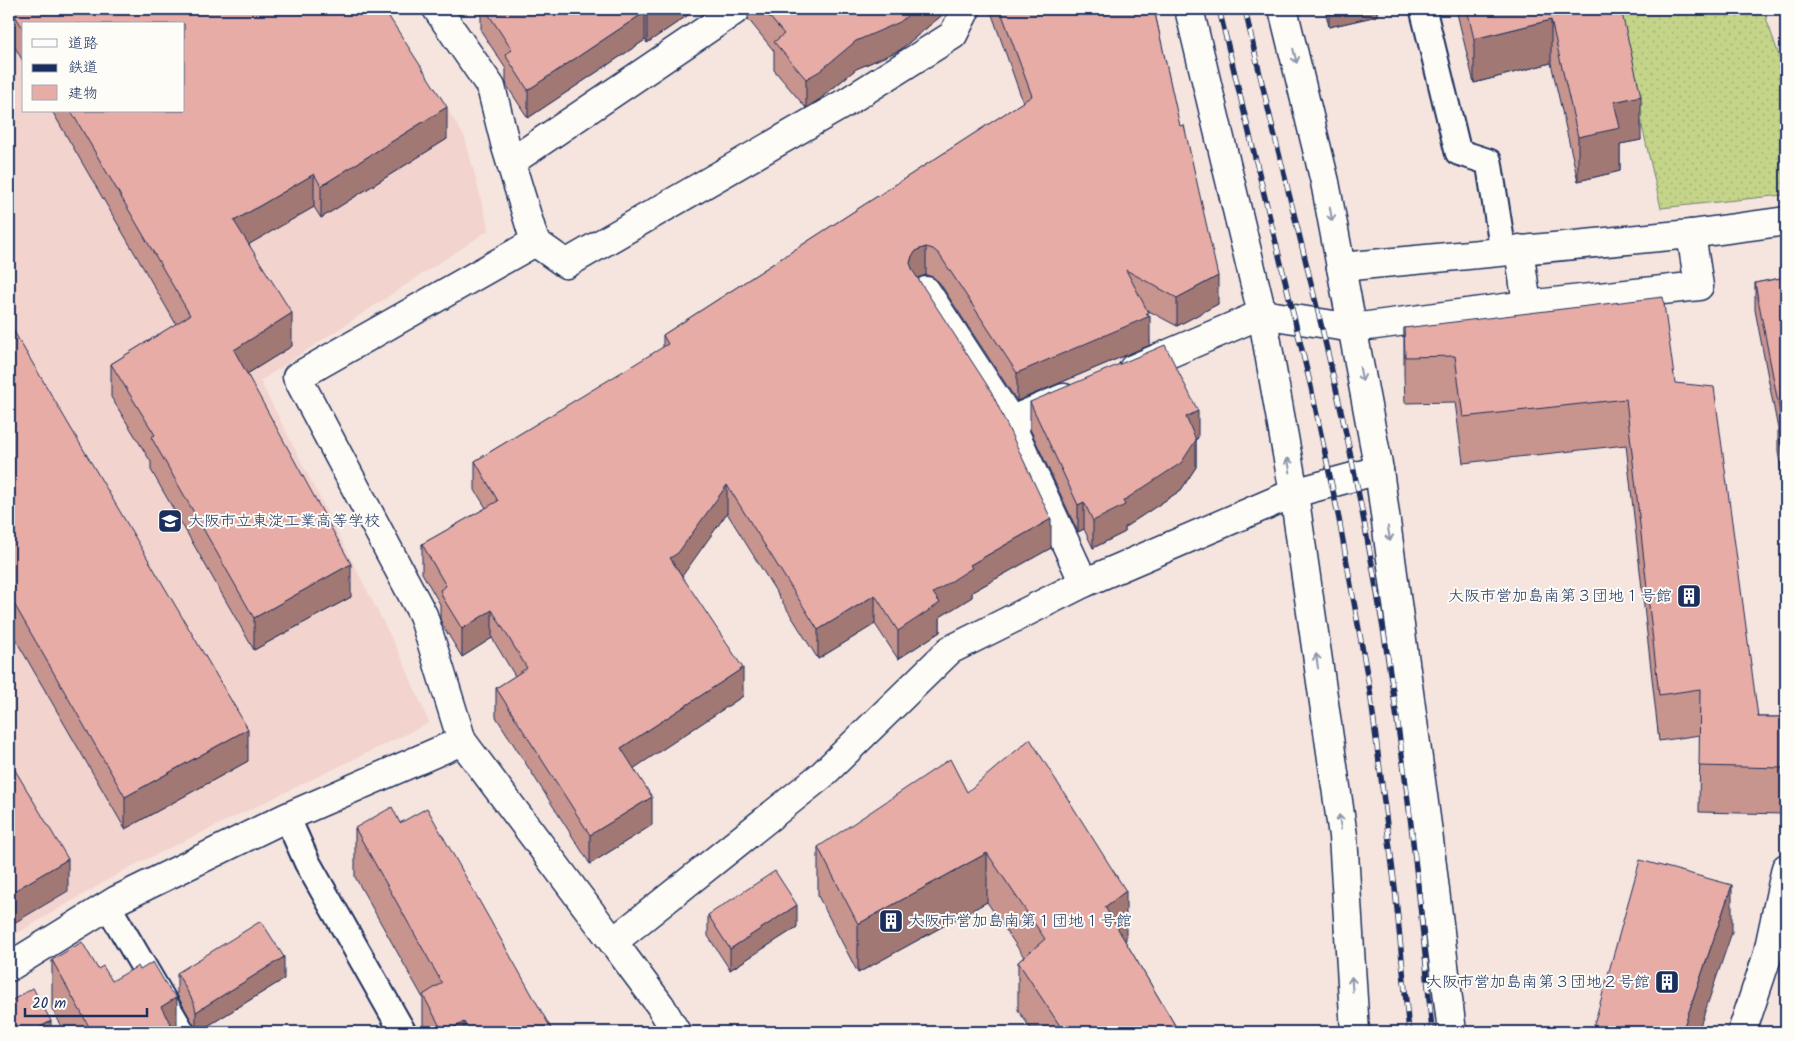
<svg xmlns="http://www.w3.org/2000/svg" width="1795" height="1041" font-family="Kalam,'Klee One',sans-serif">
<defs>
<pattern id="grass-dots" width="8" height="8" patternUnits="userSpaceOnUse" patternTransform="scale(1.25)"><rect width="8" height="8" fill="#c4d488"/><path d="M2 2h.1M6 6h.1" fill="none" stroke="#a8b678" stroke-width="1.8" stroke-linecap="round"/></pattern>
</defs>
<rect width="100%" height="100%" fill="#f6e4de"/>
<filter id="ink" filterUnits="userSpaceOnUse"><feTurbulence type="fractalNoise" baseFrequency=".02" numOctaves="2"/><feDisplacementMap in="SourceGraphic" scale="10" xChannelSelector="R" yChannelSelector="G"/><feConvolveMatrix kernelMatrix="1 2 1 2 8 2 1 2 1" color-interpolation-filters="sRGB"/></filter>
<g filter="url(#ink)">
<!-- built -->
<path fill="#f2d3cd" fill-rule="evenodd" d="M9,9H385L465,138L489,230L260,381L403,661L429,723L128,868L9,938ZM24,24H184V111H24Z"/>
<!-- grass -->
<path fill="url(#grass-dots)" stroke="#708273" d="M1615,9H1763L1786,76V190L1783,195L1661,208Z"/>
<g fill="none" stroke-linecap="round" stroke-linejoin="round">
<defs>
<g id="service">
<path d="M1423,9L1458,152L1489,162L1503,251"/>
<path d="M287,817L307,862L403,1032"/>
<path d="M108,906L182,1032"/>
</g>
<g id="minor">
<path d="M437,9L491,87L506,147L535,242L297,377L423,615L462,741L613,942"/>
<path d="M1189,9L1262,314L1294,493L1343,836L1355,1032"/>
<path d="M1283,9L1325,182L1379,470L1429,840L1452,1032"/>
<path d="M511,162L737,9"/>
<path d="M535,242L566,264L845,103L953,35L966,9"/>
<path d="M1519,249L1527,305"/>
<path d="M1341,267L1691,234L1786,221"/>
<path d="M926,291L1005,412L1084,583"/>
<path d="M1133,369L1262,314L1353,328L1527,305L1699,286L1691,234"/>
<path d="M1010,421L1064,398"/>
<path d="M9,967L117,900L287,817L462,741"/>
<path d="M1742,1032L1767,957L1786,868"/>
</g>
<path id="tertiary" d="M676,1032L660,1005L613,942L822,775L950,650L1084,583L1294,493L1379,470"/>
</defs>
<!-- service casing -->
<use href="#service" stroke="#1b2f5e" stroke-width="29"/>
<!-- minor casing -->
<use href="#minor" stroke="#1b2f5e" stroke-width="31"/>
<!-- tertiary casing -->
<use href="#tertiary" stroke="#1b2f5e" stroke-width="31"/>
<!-- service -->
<use href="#service" stroke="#fdfcf7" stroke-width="25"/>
<!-- minor -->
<use href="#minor" stroke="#fdfcf7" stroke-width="28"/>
<!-- tertiary -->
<use href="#tertiary" stroke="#fdfcf7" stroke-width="28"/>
<defs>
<g id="rail">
<path d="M1219,9L1311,387L1339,519L1370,691L1395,888L1409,1032"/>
<path d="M1245,9C1272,133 1306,256 1334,380C1384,594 1414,813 1432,1032"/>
</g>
</defs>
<!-- rail casing -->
<use href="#rail" stroke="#1b2f5e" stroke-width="5.5"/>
<!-- rail -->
<use href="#rail" stroke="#fdfcf7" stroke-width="4" stroke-dasharray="11" stroke-linecap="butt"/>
</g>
<!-- wall -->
<g fill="#c7948e" stroke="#1b2f5e">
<path d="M9,9H384L447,139L321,218L314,207L249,244L292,346L247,374L351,597L254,650L151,470V462L111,397V364L176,324L52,111H184L24,24V63L9,37Z"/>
<path d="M475,9H697L647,43L645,40L528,118L507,86L506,82V69L481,31V16Z"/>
<path d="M748,9H949L947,11L900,50L856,69L820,99L806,108L774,70V51L748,19Z"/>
<path d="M990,9H1154L1218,304L1177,326L1147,310L1148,315L1150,345L1017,401L939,282L933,277L926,275L918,278L1051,548L972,592V597L940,617V632L898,659L875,624L818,659L727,513L682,575L743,696L634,768L652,825L590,864L496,717V688L515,676L492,638L462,657L443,626L440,618V604L422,573V544L486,508L475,490V461L663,348V335L1023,102Z"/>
<path d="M1325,9H1377V16L1329,27Z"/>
<path d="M1456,9H1621L1641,140L1620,144V171L1578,181L1551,63L1474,83Z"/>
<path d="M1786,277V496L1778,452V429L1755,310V283Z"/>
<path d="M9,323L248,761L125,829L9,628Z"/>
<path d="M1404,328L1675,383L1758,717H1783V814L1699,812L1700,735L1659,741L1626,445L1463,463L1455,402L1405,403L1404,374Z"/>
<path d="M1030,402L1198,438L1196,439V467L1181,490L1125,527V532L1093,548L1084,529L1078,532L1030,429Z"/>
<path d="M967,792L1126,940L1125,941L1179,1032H1033L1018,1010V962L1024,957L987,902L858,973L818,896V847Z"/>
<path d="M400,823L553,1032H423V998L355,877V828Z"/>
<path d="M708,915L797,927L730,970L708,936Z"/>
<path d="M52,960L98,969L112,981L177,1032H65L52,1009Z"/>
<path d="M177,973L284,979L198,1032H196L194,1025L177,995Z"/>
</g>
<!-- shaded-wall -->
<g fill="#a27874" stroke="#1b2f5e">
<path d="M655,9H697L647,43V14Z"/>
<path d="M915,9H949L947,11L900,50L856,69L820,99L806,108V79L856,41Z"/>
<path d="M1329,9H1377V16L1329,27Z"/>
<path d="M645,12V40L528,118V90Z"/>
<path d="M1551,20V63L1474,83V39Z"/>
<path d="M1641,96V140L1620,144V171L1578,181V137L1614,102Z"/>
<path d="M447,107V139L321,218V186Z"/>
<path d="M314,174V207L234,253V221Z"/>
<path d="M926,247V275L917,278L912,284L910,263L912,256L917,250Z"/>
<path d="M1218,276V304L1177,326V298Z"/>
<path d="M1148,312V317L1150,316V345L1017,401V373Z"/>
<path d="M292,313V346L234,382V350Z"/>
<path d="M1198,411V438L1186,444V417Z"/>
<path d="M1196,440V467L1181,490L1125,527V532L1093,548V521L1123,501Z"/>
<path d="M727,485V513L678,582L670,558Z"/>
<path d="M1084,502V529L1078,532V505Z"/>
<path d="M1051,519V548L972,592V597L940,617V632L898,659V631L933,593L970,565Z"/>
<path d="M351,564V597L254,650V618Z"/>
<path d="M875,595V624L818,659V630Z"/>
<path d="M492,610V638L462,657V629Z"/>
<path d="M743,668V696L621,777V748Z"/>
<path d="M248,729V761L125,829V797Z"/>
<path d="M652,797V825L590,864V835Z"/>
<path d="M987,853V902L858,973V924Z"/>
<path d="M68,859V891L9,926V894Z"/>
<path d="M1732,885V932L1698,1032H1682Z"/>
<path d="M1126,891V940L1105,956V907Z"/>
<path d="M797,905V927L730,970V949Z"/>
<path d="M284,957V979L198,1032H196V1012Z"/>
<path d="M177,997V1032H161V1007Z"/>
<path d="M51,1021V1032H31Z"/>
<path d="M464,1022V1032H446Z"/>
</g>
<!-- building -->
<g fill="#e7aca5" stroke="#1b2f5e">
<path d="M11,9H384L447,107L321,186L314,174L234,221L292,313L234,350L351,564L254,618L151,437L155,435L111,364L190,315L71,111H184V24H24V30Z"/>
<path d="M485,9H655L647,14L645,12L528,90L507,58L506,54L512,50Z"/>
<path d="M763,9H915L900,22L856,41L820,71L806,79L774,42L784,34Z"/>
<path d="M1000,9H1154L1180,126L1184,125L1218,276L1177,298L1126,270L1148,312L1146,314L1150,316L1017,373L939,254L933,249L926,247L917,250L912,256L910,263L913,271L991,391L1051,519L970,565L972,568L933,593L940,603L898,631L875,595L818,630L727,485L678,553L670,558L743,668L621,748L652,797L590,835L496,688L527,668L492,610L462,629L443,598L440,590L446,586L422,544L498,501L475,461L668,344L663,335L1032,96Z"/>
<path d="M1467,9H1621L1641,96L1614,102L1620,128L1578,137L1551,20L1474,39Z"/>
<path d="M1786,277V468L1778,424L1782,423L1755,283Z"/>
<path d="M1663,297L1675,383L1714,387L1758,717H1783V768L1699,766L1700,689L1659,695L1626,399L1463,417L1455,356L1405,357L1404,328Z"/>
<path d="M9,323L248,729L125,797L9,595Z"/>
<path d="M1165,345L1198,411L1186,417L1196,440L1181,463L1123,501L1125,505L1093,521L1084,502L1078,505L1030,402Z"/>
<path d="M1030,739L1126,891L1105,907L1179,1032H1064L1018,962L1045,939L987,853L858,924L818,847L950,759L967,792Z"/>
<path d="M9,760L68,859L9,894Z"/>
<path d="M392,807L400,823L427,808L553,1032H469L464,1022L446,1032H443L423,995L442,983L355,828Z"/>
<path d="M1640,860L1732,885L1682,1032H1592Z"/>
<path d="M775,871L797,905L730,949L708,915Z"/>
<path d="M261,921L284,957L196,1012L194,1003L177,973Z"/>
<path d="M82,942L98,969L103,966L112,981L138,966L140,970L153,962L170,991L177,997L161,1007L175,1032H92L52,960Z"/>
<path d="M33,988L51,1021L31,1032H11L9,1028V1002Z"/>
</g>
<!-- one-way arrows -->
<defs><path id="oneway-shaft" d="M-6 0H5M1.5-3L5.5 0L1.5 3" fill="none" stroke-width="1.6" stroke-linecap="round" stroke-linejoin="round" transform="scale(1.25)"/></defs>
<g stroke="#8c96aa">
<use href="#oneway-shaft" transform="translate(1295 56) rotate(76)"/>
<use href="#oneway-shaft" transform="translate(1331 214) rotate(80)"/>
<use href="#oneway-shaft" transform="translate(1361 374) rotate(79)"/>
<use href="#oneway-shaft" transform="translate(1289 465) rotate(-100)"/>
<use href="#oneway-shaft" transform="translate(1389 534) rotate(81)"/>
<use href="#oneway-shaft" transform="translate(1317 661) rotate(-98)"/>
<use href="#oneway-shaft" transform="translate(1340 822) rotate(-98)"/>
<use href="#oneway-shaft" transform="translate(1352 984) rotate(-94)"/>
</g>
</g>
<!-- icons -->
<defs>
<symbol id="school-square" viewBox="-11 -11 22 22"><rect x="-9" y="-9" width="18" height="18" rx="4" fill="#1b2f5e" stroke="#fdfcf7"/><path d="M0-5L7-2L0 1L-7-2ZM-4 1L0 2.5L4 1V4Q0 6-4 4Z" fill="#fff"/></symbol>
<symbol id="building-square" viewBox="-11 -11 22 22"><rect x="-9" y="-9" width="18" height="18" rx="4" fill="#1b2f5e" stroke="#fdfcf7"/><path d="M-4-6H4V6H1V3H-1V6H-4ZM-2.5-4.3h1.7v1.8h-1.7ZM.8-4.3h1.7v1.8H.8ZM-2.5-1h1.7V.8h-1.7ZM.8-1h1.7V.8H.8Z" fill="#fff"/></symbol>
</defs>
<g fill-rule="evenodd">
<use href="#school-square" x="156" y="507" width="28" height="28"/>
<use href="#building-square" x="1675" y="582" width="28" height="28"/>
<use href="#building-square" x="877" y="907" width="28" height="28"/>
<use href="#building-square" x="1653" y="968" width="28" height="28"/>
</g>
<g text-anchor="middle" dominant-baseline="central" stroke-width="4" stroke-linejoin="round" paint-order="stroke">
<!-- poi labels -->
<g font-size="16" fill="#1b2f5e" stroke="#fdfcf7" text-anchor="start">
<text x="188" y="521">大阪市立東淀工業高等学校</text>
<text x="1672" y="596" text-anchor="end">大阪市営加島南第３団地１号館</text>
<text x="908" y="921">大阪市営加島南第１団地１号館</text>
<text x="1650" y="982" text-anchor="end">大阪市営加島南第３団地２号館</text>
</g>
</g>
<!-- margin -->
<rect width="1795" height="1041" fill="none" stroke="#fdfcf7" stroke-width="30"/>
<rect x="15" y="15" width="1765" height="1011" fill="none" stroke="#1b2f5e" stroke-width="2" filter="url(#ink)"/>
<!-- legend -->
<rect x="22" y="22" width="162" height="90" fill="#fdfcf7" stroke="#a3aaba"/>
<rect x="32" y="39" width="25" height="8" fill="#fdfcf7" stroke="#a3aaba"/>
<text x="68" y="48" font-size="15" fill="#1b2f5e">道路</text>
<rect x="32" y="64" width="25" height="8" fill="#1b2f5e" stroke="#a3aaba"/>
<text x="68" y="72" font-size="15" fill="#1b2f5e">鉄道</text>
<rect x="32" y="85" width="25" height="15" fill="#e7aca5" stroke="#a3aaba"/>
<text x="68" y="98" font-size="15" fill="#1b2f5e">建物</text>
<!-- scale -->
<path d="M25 1008v8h122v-8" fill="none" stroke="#1b2f5e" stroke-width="2.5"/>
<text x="32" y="1008" font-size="15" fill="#1b2f5e" stroke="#fdfcf7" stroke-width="4" paint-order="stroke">20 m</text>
</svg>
